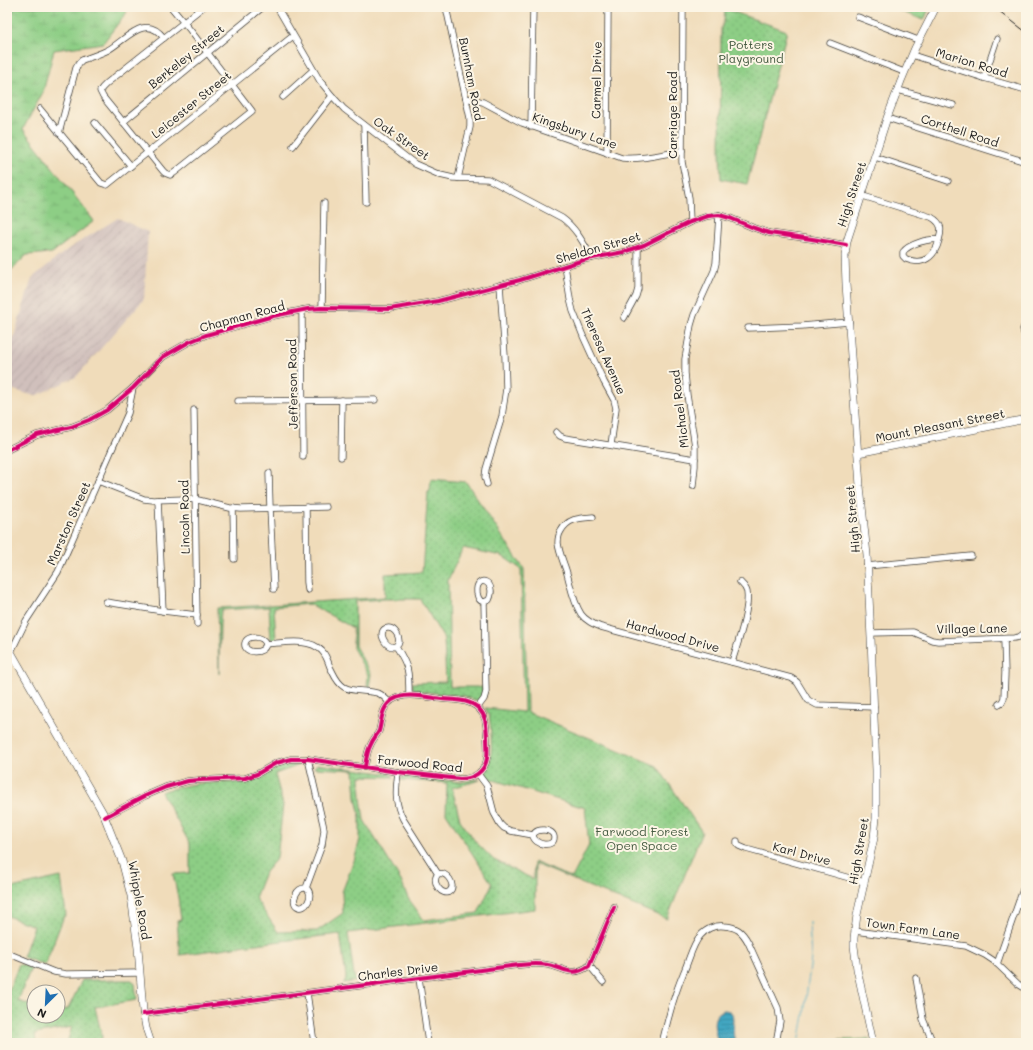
<svg xmlns="http://www.w3.org/2000/svg" width="1033" height="1050" font-family="Mali,sans-serif">
<defs>
<pattern id="industrial-furrows" width="10" height="10" patternUnits="userSpaceOnUse"><rect width="10" height="10" fill="#d0c0bc"/><path d="M-1 1l2-2M0 10L10 0M9 11l2-2" fill="none" stroke="#b2a4a1"/></pattern>
<pattern id="wetland-marsh" width="20" height="14" patternUnits="userSpaceOnUse"><rect width="20" height="14" fill="#8dce85"/><path d="M1 5h8M5 5V1M11 12h8M15 12V8" fill="none" stroke="#79b072"/></pattern>
<pattern id="cemetery-stones" width="16" height="16" patternUnits="userSpaceOnUse"><rect width="16" height="16" fill="#8dce85"/><path d="M2 7V4a2 2 0 0 1 4 0v3zM10 15v-3a2 2 0 0 1 4 0v3z" fill="#79b072"/></pattern>
<pattern id="park-dots" width="8" height="8" patternUnits="userSpaceOnUse"><rect width="8" height="8" fill="#8dce85"/><path d="M2 2h.1M6 6h.1" fill="none" stroke="#79b072" stroke-width="1.8" stroke-linecap="round"/></pattern>
<pattern id="water-rules" width="6" height="5" patternUnits="userSpaceOnUse"><rect width="6" height="5" fill="#42a7c2"/><path d="M0 2.5h6" fill="none" stroke="#36879d"/></pattern>
</defs>
<rect width="100%" height="100%" fill="#fcf5e5"/>
<filter id="ink" filterUnits="userSpaceOnUse"><feTurbulence type="fractalNoise" baseFrequency=".025" numOctaves="2"/><feDisplacementMap in="SourceGraphic" scale="8" xChannelSelector="R" yChannelSelector="G"/><feConvolveMatrix kernelMatrix="1 2 1 2 8 2 1 2 1" color-interpolation-filters="sRGB"/></filter>
<filter id="wash" filterUnits="userSpaceOnUse"><feTurbulence type="fractalNoise" baseFrequency=".012" numOctaves="4" result="noise"/><feDisplacementMap in="SourceGraphic" scale="16" xChannelSelector="R" yChannelSelector="G"/><feGaussianBlur stdDeviation="0.9" result="paint"/><feColorMatrix in="noise" values="0 0 0 0 0 0 0 0 0 0 0 0 0 0 0 0 0 1.4 0 .05"/><feComposite in="paint" operator="in"/></filter>
<g filter="url(#wash)">
<rect width="100%" height="100%" fill="#f0dcba"/>
<!-- industrial -->
<path fill="url(#industrial-furrows)" d="M118,218L148,232L144,299L76,377L35,396L10,389L11,346L32,278L68,249Z"/>
<!-- wetland -->
<path fill="url(#wetland-marsh)" stroke="#547550" d="M14,7H122L127,12L103,43L54,50L43,92L23,129L94,221L52,253L27,255L7,274V24Z"/>
<!-- cemetery -->
<path fill="url(#cemetery-stones)" stroke="#547550" d="M869,1039L870,1043H839L838,1040Z"/>
<!-- park -->
<g fill="url(#park-dots)" stroke="#547550">
<path d="M725,7H731V11L787,31L747,184L721,179L720,154L721,28L724,21Z"/>
<path d="M889,7H930L924,20Z"/>
<path d="M431,479L466,482L524,569L527,712L657,766L702,832L667,919L535,864V909L348,933L354,976L355,979L357,981L343,983L345,981L346,977L340,934L240,946L180,955L177,921L181,920L178,897L173,874L190,873V844L161,792C177,787 194,783 211,783C225,782 238,784 251,780C259,778 265,773 273,769C283,763 294,762 305,763L275,774L283,805L277,858L265,872L255,898L278,932L317,931L343,913L342,892L354,861L360,839V817L356,798L354,770L314,768L315,766L317,764L390,774L394,777L360,776L361,798L364,820L401,881L408,898L424,920L478,913L492,884L446,813L447,783L401,780L402,777L404,776L461,782C467,782 474,778 480,780L452,788L460,820L475,841L494,860L533,879L534,862L572,878L589,845L585,808L487,778C482,769 489,767 491,758C492,751 491,722 489,716C488,713 486,710 485,708L524,712L521,569L502,556L463,548L448,580L450,687H483L482,695L479,700H475L464,696L416,691L413,689L412,683L446,682L444,639L420,599H385L355,601V646L371,674L369,687L367,686L368,675L353,648V628L310,604L274,607L276,639L271,640L269,607L221,610L220,623L219,674L217,608L270,605L385,597V574L422,572L428,492L430,491Z"/>
<path d="M61,877L66,915L64,916L45,965L23,957L34,926L7,916V889Z"/>
<path d="M19,964L31,968L18,1001L34,1006V1016H58V1010L68,1009L82,980H132L135,984L137,1000L95,1007L102,1037L101,1043H67L72,1027L35,1034L36,1043H10V1025H7V995Z"/>
</g>
<!-- water -->
<g fill="url(#water-rules)" stroke="#2f626f">
<path d="M7,7H14L7,24Z"/>
<path d="M724,1010C736,1011 732,1018 733,1027C733,1032 734,1038 735,1043H718C715,1030 709,1016 724,1010Z"/>
</g>
<g fill="none" stroke-linecap="round" stroke-linejoin="round">
<!-- stream -->
<path stroke="#42a7c2" stroke-width="1" d="M799,1043L804,1015L811,958L809,922"/>
</g>
</g>
<g filter="url(#ink)">
<g fill="none" stroke-linecap="round" stroke-linejoin="round">
<defs>
<g id="minor">
<path d="M171,7L190,30L252,111L174,173L170,175L165,173L163,171L103,97L100,91L102,88L107,83L203,7"/>
<path d="M277,7L320,81L334,98L344,109L402,154L415,164L440,175L453,178L488,179L509,190L562,218C576,228 584,244 592,258"/>
<path d="M446,7L470,118V127L458,178"/>
<path d="M683,7L682,162L689,198L690,222"/>
<path d="M858,17L918,40"/>
<path d="M830,43L904,72"/>
<path d="M912,55L984,78L1026,90"/>
<path d="M984,78L997,39"/>
<path d="M898,90L953,105"/>
<path d="M283,97L313,70"/>
<path d="M466,98L483,102L522,123L622,158C642,160 663,154 682,151"/>
<path d="M40,109L101,183L107,185L293,36"/>
<path d="M887,118L1026,162"/>
<path d="M123,122L263,7"/>
<path d="M95,123L131,166"/>
<path d="M364,125L366,202"/>
<path d="M531,127L533,7"/>
<path d="M59,133L76,68L79,63L82,60C91,57 100,54 108,50C127,39 145,13 164,38"/>
<path d="M293,146L332,96"/>
<path d="M607,153L608,7"/>
<path d="M875,157L948,181"/>
<path d="M863,196L931,217C942,223 942,229 939,240C929,238 909,244 903,252V256L906,259C923,266 935,257 939,240"/>
<path d="M565,266L570,299L573,311L583,336L604,382L614,400L616,408L611,445"/>
<path d="M322,308L324,203"/>
<path d="M302,310L303,457"/>
<path d="M624,318L636,296L638,289V248"/>
<path d="M1026,323L1023,329L1026,341"/>
<path d="M748,328L802,326L849,322"/>
<path d="M238,401L375,400"/>
<path d="M194,410L197,624"/>
<path d="M556,432L560,436L565,438L695,459"/>
<path d="M7,450L37,435L71,427L89,420L107,410L133,388L163,357L189,342L206,335L273,316L308,309L321,308L390,309L438,301L520,280L587,259L624,252L644,245L690,222L708,216L719,215L730,218L754,228L769,233L812,239L846,245"/>
<path d="M341,457L342,400"/>
<path d="M269,473L270,508L274,589"/>
<path d="M98,481L144,499L153,500L187,499L198,500L230,508L241,509L326,507"/>
<path d="M487,484L485,477L486,469L502,416L506,389L505,356L500,285"/>
<path d="M693,486L695,466V446L687,395L685,373V359L691,325L694,315L714,271L716,263L719,215"/>
<path d="M158,500L163,611"/>
<path d="M306,507L307,582L308,590"/>
<path d="M233,508L234,559"/>
<path d="M593,517C580,518 568,518 561,531C559,534 558,539 558,543C559,552 563,561 566,570C570,583 573,602 581,614C586,621 593,624 601,627L791,678L797,682L808,700L817,705L874,707"/>
<path d="M867,566L971,556"/>
<path d="M106,602L163,611L197,615"/>
<path d="M871,633L913,632L932,640L938,641L1014,638L1019,637L1026,632"/>
<path d="M266,644C264,655 243,654 245,643C247,635 263,635 266,644C283,643 309,637 322,651C326,655 328,661 330,667C334,674 336,682 344,687C354,693 369,689 380,694C383,696 386,699 389,702"/>
<path d="M396,646C391,648 388,646 385,642C374,625 398,622 399,642L396,646C409,667 409,671 409,695"/>
<path d="M7,660L26,621L58,572L128,413L133,388"/>
<path d="M732,662C737,645 750,609 747,592C746,587 743,585 740,582"/>
<path d="M999,704L1002,702L1004,698L1005,673L1004,639"/>
<path d="M478,707L484,699L486,692L484,602L489,600C498,581 475,573 477,593C478,598 479,601 484,602"/>
<path d="M398,772C396,790 394,802 403,819L438,874C430,882 443,898 450,891C456,885 447,871 438,874"/>
<path d="M478,774L487,786L494,813L500,824L504,828L511,831L533,835C534,846 555,848 554,837C553,829 537,827 533,835"/>
<path d="M105,817L145,796L166,787L188,781L200,780L245,778L257,774L276,763L291,759H308L398,772L460,779C473,779 485,772 487,758C488,752 487,744 487,737C486,727 487,717 479,709C470,699 454,700 442,699C423,697 394,688 384,710C381,717 381,724 379,731C377,735 373,739 371,744C367,751 366,759 365,767"/>
<path d="M737,841V844L739,846L746,849L864,882"/>
<path d="M306,888C315,894 306,912 297,906C291,902 296,887 306,888L322,845L324,830L323,824L308,759"/>
<path d="M855,931L966,946L985,955L994,961L1018,984L1026,989"/>
<path d="M7,953L54,972L66,974L140,973"/>
<path d="M997,964L1026,881"/>
<path d="M589,965L603,982"/>
<path d="M419,978L428,1043"/>
<path d="M916,978L923,1019L933,1043"/>
<path d="M307,993L314,1043"/>
<path d="M143,1014L366,985L519,965C529,964 538,963 548,965C565,968 571,978 589,966L614,907"/>
<path d="M662,1043C667,1024 671,1005 678,987C681,978 685,970 688,961C691,953 694,943 700,936C706,929 715,925 724,926C737,927 742,931 748,942L778,1008L780,1021L776,1043"/>
</g>
<g id="major">
<path d="M858,453L1026,419"/>
<path d="M7,645L103,813L122,861L131,896L138,948L143,1011L146,1028L151,1043"/>
<path d="M873,1043L857,969L854,946V938L857,915L874,838L876,818V770L871,638L867,555L860,486L846,284L845,256L847,241L887,118L901,81L915,48L936,7"/>
</g>
</defs>
<!-- minor casing -->
<use href="#minor" stroke="#3c3934" stroke-width="7"/>
<!-- major casing -->
<use href="#major" stroke="#3c3934" stroke-width="8"/>
<!-- minor -->
<use href="#minor" stroke="#fff" stroke-width="5.5"/>
<!-- major -->
<use href="#major" stroke="#fff" stroke-width="7"/>
<!-- rail -->
<path stroke="#1c1c1c" stroke-width="1" d="M994,7L1026,32"/>
<defs>
<g id="cycleway">
<path d="M7,450L37,435L71,427L89,420L107,410L133,388L163,357L189,342L206,335L273,316L308,309L321,308L390,309L438,301L520,280L587,259L624,252L644,245L690,222L708,216L719,215L730,218L754,228L769,233L812,239L846,245"/>
<path d="M105,817L145,796L166,787L188,781L200,780L245,778L257,774L276,763L291,759H308L398,772L460,779C473,779 485,772 487,758C488,752 487,744 487,737C486,727 487,717 479,709C470,699 454,700 442,699C423,697 394,688 384,710C381,717 381,724 379,731C377,735 373,739 371,744C367,751 366,759 365,767"/>
<path d="M143,1014L366,985L519,965C529,964 538,963 548,965C565,968 571,978 589,966L614,907"/>
</g>
</defs>
<!-- cycleway casing -->
<use href="#cycleway" stroke="#fcf5e5" stroke-width="6"/>
<!-- cycleway -->
<use href="#cycleway" stroke="#d6006c" stroke-width="4"/>
</g>
</g>
<g text-anchor="middle" dominant-baseline="central" stroke-width="4" stroke-linejoin="round" paint-order="stroke">
<!-- park labels -->
<g font-size="12" fill="#445a41" stroke="#fcf5e5">
<text x="751" y="44">Potters<tspan x="751" dy="14">Playground</tspan></text>
<text x="642" y="831">Farwood Forest<tspan x="642" dy="14">Open Space</tspan></text>
</g>
<!-- street labels -->
<g font-size="12" fill="#1c1c1c" stroke="#fcf5e5">
<text transform="translate(186 56) rotate(-39)">Berkeley Street</text>
<text transform="translate(972 62) rotate(17)">Marion Road</text>
<text transform="translate(472 79) rotate(79)">Burnham Road</text>
<text transform="translate(596 80) rotate(-89)">Carmel Drive</text>
<text transform="translate(191 104) rotate(-39)">Leicester Street</text>
<text transform="translate(672 115) rotate(-90)">Carriage Road</text>
<text transform="translate(575 130) rotate(19)">Kingsbury Lane</text>
<text transform="translate(960 130) rotate(18)">Corthell Road</text>
<text transform="translate(402 138) rotate(35)">Oak Street</text>
<text transform="translate(851 194) rotate(-72)">High Street</text>
<text transform="translate(598 247) rotate(-16)">Sheldon Street</text>
<text transform="translate(242 316) rotate(-15)">Chapman Road</text>
<text transform="translate(604 351) rotate(66)">Theresa Avenue</text>
<text transform="translate(292 384) rotate(-91)">Jefferson Road</text>
<text transform="translate(679 409) rotate(-97)">Michael Road</text>
<text transform="translate(940 425) rotate(-11)">Mount Pleasant Street</text>
<text transform="translate(184 517) rotate(-91)">Lincoln Road</text>
<text transform="translate(852 519) rotate(-95)">High Street</text>
<text transform="translate(68 523) rotate(-66)">Marston Street</text>
<text transform="translate(972 628) rotate(-1)">Village Lane</text>
<text transform="translate(673 635) rotate(15)">Hardwood Drive</text>
<text transform="translate(420 763) rotate(6)">Farwood Road</text>
<text transform="translate(858 851) rotate(-80)">High Street</text>
<text transform="translate(802 853) rotate(15)">Karl Drive</text>
<text transform="translate(140 900) rotate(80)">Whipple Road</text>
<text transform="translate(913 928) rotate(8)">Town Farm Lane</text>
<text transform="translate(398 971) rotate(-7)">Charles Drive</text>
</g>
</g>
<!-- margin -->
<rect width="1033" height="1050" fill="none" stroke="#fcf5e5" stroke-width="24"/>
<!-- north arrow -->
<g transform="translate(46 1004) rotate(204)"><circle r="19" fill="#fcf5e5" stroke="#a29e95"/>
<path d="M0-3L7 15L0 10L-7 15Z" fill="#1f6fb2"/>
<text y="-6" font-size="11" font-weight="bold" text-anchor="middle" fill="#1c1c1c">N</text>
</g>
</svg>
